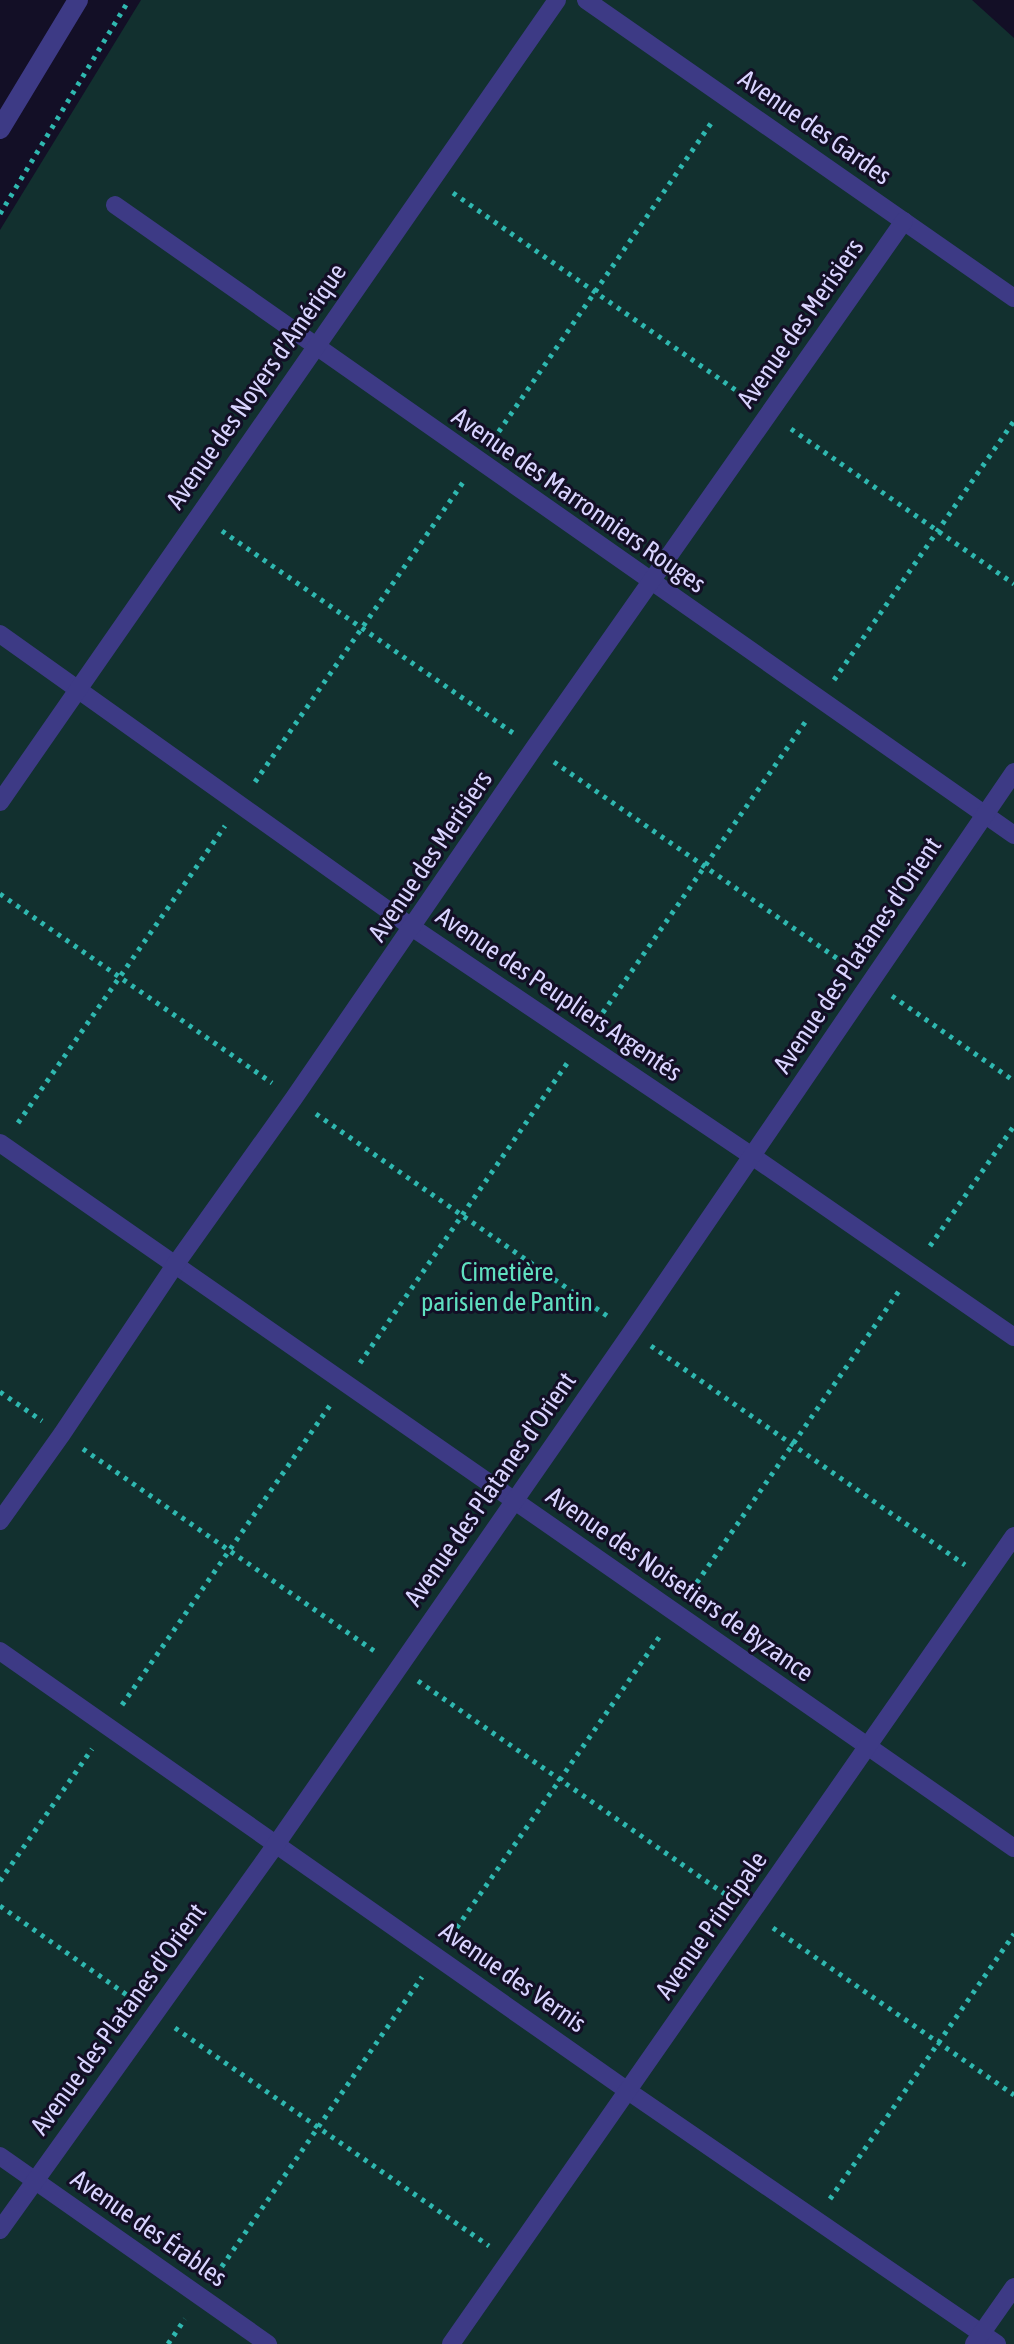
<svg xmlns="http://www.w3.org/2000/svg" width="1014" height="2344" font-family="'Asap Condensed',sans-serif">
<rect width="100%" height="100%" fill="#130f26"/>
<!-- green -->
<path fill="#12302f" d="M141,0H972L1014,38V2344H0V230Z"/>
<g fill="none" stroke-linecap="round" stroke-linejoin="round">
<!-- path -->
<g stroke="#2fb8b0" stroke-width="5" stroke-dasharray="4 6" stroke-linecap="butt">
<path d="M453,193L747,398"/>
<path d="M0,214L129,0"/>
<path d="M791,429L1014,584"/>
<path d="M493,440L714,119"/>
<path d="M222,531L513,733"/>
<path d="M834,680L1014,421"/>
<path d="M554,762L848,966"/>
<path d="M255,782L464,481"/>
<path d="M0,894L272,1083"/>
<path d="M892,996L1014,1081"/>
<path d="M597,1021L806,721"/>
<path d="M316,1114L610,1318"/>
<path d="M18,1123L225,826"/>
<path d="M930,1246L1014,1126"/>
<path d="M651,1346L965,1565"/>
<path d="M360,1363L568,1062"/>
<path d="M0,1392L42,1421"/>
<path d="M83,1449L377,1653"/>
<path d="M691,1591L899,1291"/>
<path d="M418,1681L729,1897"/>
<path d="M122,1705L331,1404"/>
<path d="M0,1881L92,1749"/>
<path d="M0,1906L134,2000"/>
<path d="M773,1928L1014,2095"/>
<path d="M451,1936L660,1636"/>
<path d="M175,2028L489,2246"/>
<path d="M830,2199L1014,1934"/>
<path d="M216,2275L422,1977"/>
<path d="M168,2344L185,2319"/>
</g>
<!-- service -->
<g stroke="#3d3a85" stroke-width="18">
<path d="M586,0L1014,298"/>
<path d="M115,205L1014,835"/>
<path d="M0,634L413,928L752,1156L1014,1337"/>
<path d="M0,802L557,0"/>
<path d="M0,1143L1014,1848"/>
<path d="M0,1521L62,1434L175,1265L294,1098L534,748L904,221"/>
<path d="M0,1651L628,2091L997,2344"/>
<path d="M0,2156L268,2344"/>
<path d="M0,2230L277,1843L631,1333L1014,772"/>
<path d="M451,2344L1014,1536"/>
<path d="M974,2344L1014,2287"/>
</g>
<!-- minor -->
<path stroke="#3d3a85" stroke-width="20" d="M0,129L78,0"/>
</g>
<g text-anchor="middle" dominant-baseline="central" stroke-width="6" stroke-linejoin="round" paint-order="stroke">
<!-- street labels -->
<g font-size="26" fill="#d9d4ff" stroke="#130f26">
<text transform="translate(815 127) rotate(35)">Avenue des Gardes</text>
<text transform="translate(800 323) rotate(-55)">Avenue des Merisiers</text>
<text transform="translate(256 386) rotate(-55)">Avenue des Noyers d'Amérique</text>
<text transform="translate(579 500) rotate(35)">Avenue des Marronniers Rouges</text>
<text transform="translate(430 856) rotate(-56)">Avenue des Merisiers</text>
<text transform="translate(857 955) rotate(-56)">Avenue des Platanes d'Orient</text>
<text transform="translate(559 994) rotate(34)">Avenue des Peupliers Argentés</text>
<text transform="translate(490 1489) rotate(-55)">Avenue des Platanes d'Orient</text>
<text transform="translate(680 1584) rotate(35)">Avenue des Noisetiers de Byzance</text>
<text transform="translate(711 1925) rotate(-55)">Avenue Principale</text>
<text transform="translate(513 1977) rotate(35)">Avenue des Vernis</text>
<text transform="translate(118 2019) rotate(-54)">Avenue des Platanes d'Orient</text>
<text transform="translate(149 2228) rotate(35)">Avenue des Érables</text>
</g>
<!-- park labels -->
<g font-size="26" fill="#5fe0c0" stroke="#130f26">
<text x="507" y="1272">Cimetière<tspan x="507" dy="30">parisien de Pantin</tspan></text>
</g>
</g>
</svg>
